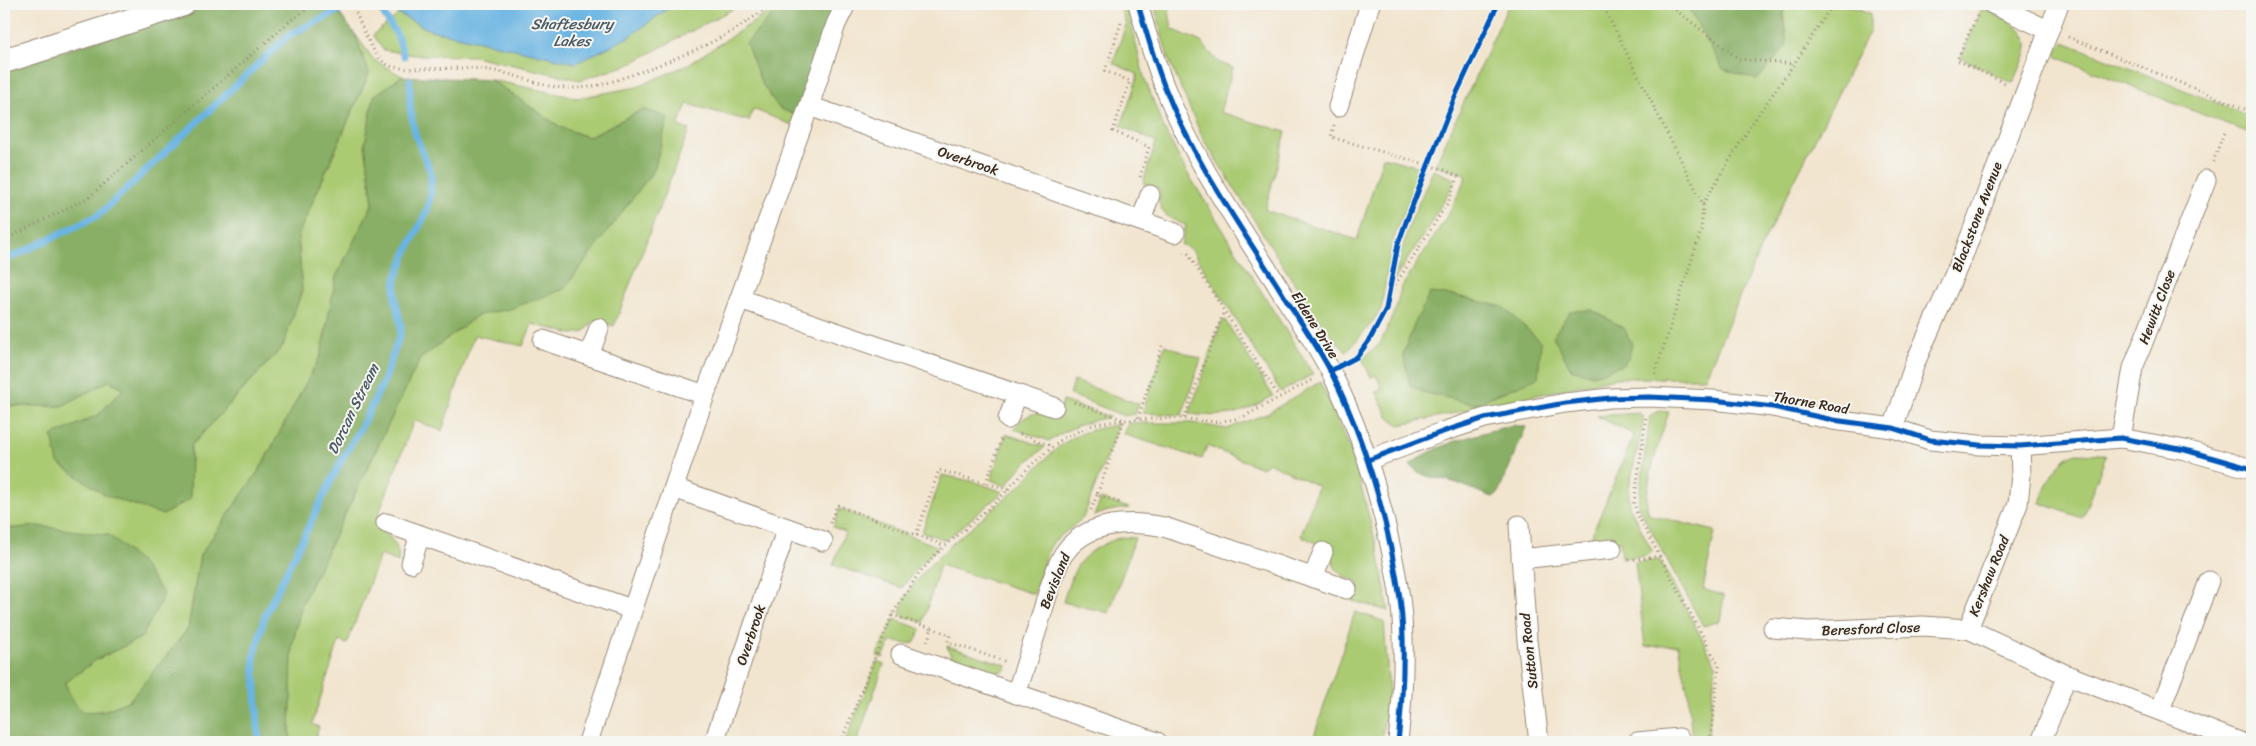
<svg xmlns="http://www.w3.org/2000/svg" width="2256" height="746" font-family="Sriracha,sans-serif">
<rect width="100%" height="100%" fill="#f6f6f2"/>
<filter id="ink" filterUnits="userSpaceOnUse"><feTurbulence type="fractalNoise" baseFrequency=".02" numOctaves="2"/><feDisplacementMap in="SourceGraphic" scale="10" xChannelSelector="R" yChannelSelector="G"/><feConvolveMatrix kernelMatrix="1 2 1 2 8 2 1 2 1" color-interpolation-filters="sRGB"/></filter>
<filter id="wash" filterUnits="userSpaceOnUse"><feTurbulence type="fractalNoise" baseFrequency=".0096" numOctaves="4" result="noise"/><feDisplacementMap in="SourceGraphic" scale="20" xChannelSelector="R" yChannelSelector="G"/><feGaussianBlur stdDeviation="1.12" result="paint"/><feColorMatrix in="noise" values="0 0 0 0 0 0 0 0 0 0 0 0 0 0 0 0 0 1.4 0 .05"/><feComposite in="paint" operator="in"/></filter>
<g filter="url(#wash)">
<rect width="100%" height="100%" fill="#f2e5cf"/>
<!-- green -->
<g fill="#abcb73" stroke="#737a48">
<path d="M674,4H742L628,65L580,80L474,56L415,55L383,50L373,35L399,14L430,30L629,37Z"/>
<path d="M781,4H783L746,43L779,108L795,115L792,125L753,109L749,121L687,104L678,126L689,130L614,326L595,320L584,332L572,334L532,324L523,346L474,335L442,431L414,420L375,524C388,535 401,544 398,562L380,555L347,644L339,641L312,724L319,727L314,742H290L292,646L302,603L420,359L478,315L510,309L644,109L588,137L560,127L491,80L577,98L637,87L687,65Z"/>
<path d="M1119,4H1126L1144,77L1164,129L1185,169L1313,374L1281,392L1192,250L1181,244L1186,225C1167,219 1156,211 1160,190L1143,183L1156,142L1121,126L1137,79V74L1113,63L1126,25Z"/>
<path d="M1154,4H1168L1172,29L1201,42L1218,62L1233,68L1220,112L1286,132L1265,210L1357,240L1383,157L1423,168L1397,229L1390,252L1381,309L1371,324L1346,352L1313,313L1203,139L1168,58Z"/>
<path d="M1509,4H1844L1870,13V30L1760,249L1705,378H1615L1400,425L1388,417L1376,391L1382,388L1376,375L1371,377L1362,359L1380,344L1396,308L1401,288L1446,218L1465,181V174L1435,165Z"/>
<path d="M1982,8C1995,14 2029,27 2027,47C2026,58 2018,72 2013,83L1961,58Z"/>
<path d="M355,34L374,60L402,76L374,96L365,144L373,203L336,277L321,355L260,469L200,555L188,629L130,700L104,711L82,712L71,698L65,683L96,660L142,637L38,526L4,529V406H62L109,381L124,388L98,415L52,436L190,499L191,446L283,346L302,290L298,235L369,74Z"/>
<path d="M2064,42L2252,117V134L2057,57L2056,50Z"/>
<path d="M1433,170L1455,179L1454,183L1428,228L1394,280L1408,228Z"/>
<path d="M1225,320L1273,396C1239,415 1228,418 1189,414L1219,328L1222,322Z"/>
<path d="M1165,345L1201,359L1182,415L1142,413Z"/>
<path d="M1074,381L1139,404L1135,414L1124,416L1069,394Z"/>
<path d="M1320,382L1352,452L1378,551L1389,611L1352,601L1358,582C1339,576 1332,570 1332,550L1301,536L1318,486L1268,462L1262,468L1207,446L1202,459L1123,434L1128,423H1192L1227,429L1268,413Z"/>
<path d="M1063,401L1110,417C1089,421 1067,428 1050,441L1014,429C1025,413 1039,409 1057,417Z"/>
<path d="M1659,411L1669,412C1663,430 1638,501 1650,515L1715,531L1703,589L1724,596L1720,621L1703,626L1638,506L1650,416Z"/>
<path d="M1639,413L1643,417V424L1629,488V505L1652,551L1646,556L1622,558L1620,541L1588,544L1634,435L1597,416Z"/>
<path d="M1119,424L1083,518L1053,542L1046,555L1034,594L940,565L923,622L903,616L900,612C911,569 980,522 1013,492C1033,474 1048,452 1072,438C1085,430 1103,428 1119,424Z"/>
<path d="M1006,434L1045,447L1022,466L1006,486L991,480Z"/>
<path d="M2077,453L2100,454L2106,456L2082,518L2040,503C2046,485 2056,459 2077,453Z"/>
<path d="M942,475L976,482L1003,492L946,540L922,532Z"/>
<path d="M1101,499L1129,508L1108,511L1094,516Z"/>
<path d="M840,509L939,547L920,564L902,588L833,565L845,532L833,527Z"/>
<path d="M1121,537L1135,538L1109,613L1063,602C1075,562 1082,552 1121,537Z"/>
<path d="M1660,560L1716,665L1708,734L1704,742H1692L1688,693L1678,645L1645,647L1635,562Z"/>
<path d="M1355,612L1384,621L1389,693L1381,742H1312Z"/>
<path d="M894,619L921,629L915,642L910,644L891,641L883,658L877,656Z"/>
<path d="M947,646L1007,665L1006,670C987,679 952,668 947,646Z"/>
<path d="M877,661L884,664L857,742H845Z"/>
</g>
<!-- forest -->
<g fill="#88af65" stroke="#626c42">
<path d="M209,4H332L355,34L369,73L298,235L302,290L283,346L191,446L190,499L163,515L105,495L58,463L52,436L98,415L124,388L109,381L62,406H4V70Z"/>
<path d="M783,4H840L820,92L795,115L779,108L762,84L746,43Z"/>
<path d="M1686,4H1786L1783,14L1787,45L1757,80L1723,69Z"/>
<path d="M402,76L491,80L560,127L588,137L644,109L668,118L654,170L564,289L510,309L478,315L420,359L302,603L292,646L290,742H4V529L38,526L109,535L142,564L164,595L142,637L96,660L65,683L71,698L82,712L104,711L130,700L188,629L200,555L260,469L321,355L336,277L373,203L365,144L374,96Z"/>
<path d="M1430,293L1457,296L1503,307L1541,342L1538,378L1474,404L1422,392L1410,385L1403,354L1415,323Z"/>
<path d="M1592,310L1624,328L1632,345L1629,356L1623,365L1593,375L1571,369L1553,336L1570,311Z"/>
<path d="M1512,425L1526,427L1498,494L1492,497C1477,492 1461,483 1446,480C1431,477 1422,477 1410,465C1439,442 1477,435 1512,425Z"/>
</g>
<!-- water -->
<path fill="#69b4e2" stroke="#526f80" d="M379,4H674L629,37L576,63L430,30Z"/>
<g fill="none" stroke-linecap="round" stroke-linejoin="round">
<!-- stream -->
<g stroke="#69b4e2" stroke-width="7">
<path d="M377,4L397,35L404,56"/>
<path d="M4,261L99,215L289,35L352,4"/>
<path d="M259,742L254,658L265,615L339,465L361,427L384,381L400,334L401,325L395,298L396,279L406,253L427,211L431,193V173L415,134L410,107V80"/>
</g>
</g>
</g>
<g filter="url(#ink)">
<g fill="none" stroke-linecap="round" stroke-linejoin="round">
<defs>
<g id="minor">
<path d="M1138,4C1146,32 1154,60 1165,88C1192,157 1236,220 1276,283C1294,313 1315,341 1331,372C1366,441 1388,522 1400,598C1406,645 1403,696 1398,742"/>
<path d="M1992,4L2048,30"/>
<path d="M809,106L1175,233"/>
<path d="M1338,107L1370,4"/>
<path d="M1141,221L1150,195"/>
<path d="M740,299L1054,407"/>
<path d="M543,340L705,395"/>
<path d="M589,356L599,328"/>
<path d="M1008,419L1017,395"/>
<path d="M1893,428L1915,363L1964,253L2059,4"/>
<path d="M2121,438L2133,368L2206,180"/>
<path d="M2020,446L2021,475L2018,504L1968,629L2067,675L2240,742"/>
<path d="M1368,460L1442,432L1485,418L1565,403L1610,398L1649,397L1713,400L1773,407L1833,420L1893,428L1930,440L1979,445L2020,446L2121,438L2185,450L2252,469"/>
<path d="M674,488L787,528L714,742"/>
<path d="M386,523L631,609"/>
<path d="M1519,525L1527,640L1539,742"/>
<path d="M787,528L823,541"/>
<path d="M1521,559L1612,549"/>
<path d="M411,563L420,535"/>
<path d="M1313,578L1323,552"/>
<path d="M1773,628L1808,631L1923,626L1968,629"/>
<path d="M901,654L1157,742"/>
<path d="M1016,694C1025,667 1034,640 1042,613C1048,594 1053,572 1063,555C1085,521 1129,520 1164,527L1347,589"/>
<path d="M2160,710L2209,581"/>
<path d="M588,742L705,395L809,106L836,24L846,4"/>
<path d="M1637,742L1679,738"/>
<path d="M2041,742L2067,675"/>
</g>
<path id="tertiary" d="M4,61L183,4"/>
</defs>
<!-- minor casing -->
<use href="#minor" stroke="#968876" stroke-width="21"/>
<!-- tertiary casing -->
<use href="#tertiary" stroke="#968876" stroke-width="26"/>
<!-- path -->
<g stroke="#968876" stroke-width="3" stroke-dasharray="1 4" stroke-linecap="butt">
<path d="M352,4C360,20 371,56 388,65C400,72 453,67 471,68C484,69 499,71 512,75C533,81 547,88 570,88C595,89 616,80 640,72C685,55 733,37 770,4"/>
<path d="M1602,4L1703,204L1701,231L1654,377"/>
<path d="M1668,4L1739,59L1794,64"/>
<path d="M1977,16L1957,60L2007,84"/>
<path d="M1121,23L1105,71L1130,81L1113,131L1149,147L1140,177"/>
<path d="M2068,37L2252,112"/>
<path d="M1334,125L1331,137L1445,170L1458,177L1449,201L1388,296"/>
<path d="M2213,162L2225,130"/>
<path d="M1703,204L1751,125L1794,64L1833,4"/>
<path d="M4,240L88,198L290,21L314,4"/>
<path d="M1183,252L1188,254L1279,397"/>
<path d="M1074,402L1124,420L1097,495L1122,503"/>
<path d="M1138,418L1162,346"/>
<path d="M1184,418L1224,311"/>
<path d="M1646,418L1634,503L1637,514L1719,666L1710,742"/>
<path d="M1020,434L1052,446"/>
<path d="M986,483L1002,437"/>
<path d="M1091,510L1097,495"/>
<path d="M830,523L837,505L945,546"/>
<path d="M916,535L939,470L1009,490"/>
<path d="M1629,560L1661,556"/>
<path d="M892,615L932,628L927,642"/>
<path d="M932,628L950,635L948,642L1007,662"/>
<path d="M841,742L892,615L917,576L935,555L997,501L1031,465L1063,438L1095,424L1124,420L1179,418L1216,422L1241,418L1312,380"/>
</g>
<!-- minor -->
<use href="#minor" stroke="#fff" stroke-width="19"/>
<!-- tertiary -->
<use href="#tertiary" stroke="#fff" stroke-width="24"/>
<defs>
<g id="cycleway">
<path d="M1138,4C1146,32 1154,60 1165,88C1192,157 1236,220 1276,283C1294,313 1315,341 1331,372C1366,441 1388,522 1400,598C1406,645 1403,696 1398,742"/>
<path d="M1330,371L1357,357L1370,339L1386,309L1398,244L1406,222L1454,99L1498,4"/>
<path d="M1368,460L1442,432L1485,418L1565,403L1610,398L1649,397L1713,400L1773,407L1833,420L1893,428L1930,440L1979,445L2020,446L2121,438L2185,450L2252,469"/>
</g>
</defs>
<!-- cycleway casing -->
<use href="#cycleway" stroke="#f6f6f2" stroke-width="8"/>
<!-- cycleway -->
<use href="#cycleway" stroke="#0057b8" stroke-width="5"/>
</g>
</g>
<g text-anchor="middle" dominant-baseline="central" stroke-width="4" stroke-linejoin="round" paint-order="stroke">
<!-- street labels -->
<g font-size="14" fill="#3b2a1e" stroke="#f6f6f2">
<text transform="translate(968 161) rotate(19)">Overbrook</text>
<text transform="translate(1977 217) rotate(-69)">Blackstone Avenue</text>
<text transform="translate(2157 307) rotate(-69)">Hewitt Close</text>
<text transform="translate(1315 325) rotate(58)">Eldene Drive</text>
<text transform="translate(1811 403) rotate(10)">Thorne Road</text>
<text transform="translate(1989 576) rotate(-68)">Kershaw Road</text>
<text transform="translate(1055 581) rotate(-68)">Bevisland</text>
<text transform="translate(1871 629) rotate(-2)">Beresford Close</text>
<text transform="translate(751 635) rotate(-71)">Overbrook</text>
<text transform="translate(1529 651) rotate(-96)">Sutton Road</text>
</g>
<!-- water labels -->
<g font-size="15" font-style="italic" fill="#4b5a63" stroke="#f6f6f2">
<text x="572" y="24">Shaftesbury<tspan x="572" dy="17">Lakes</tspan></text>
<text transform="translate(353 409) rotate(-64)">Dorcan Stream</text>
</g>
</g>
<!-- margin -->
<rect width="2256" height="746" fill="none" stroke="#f6f6f2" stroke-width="20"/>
</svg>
